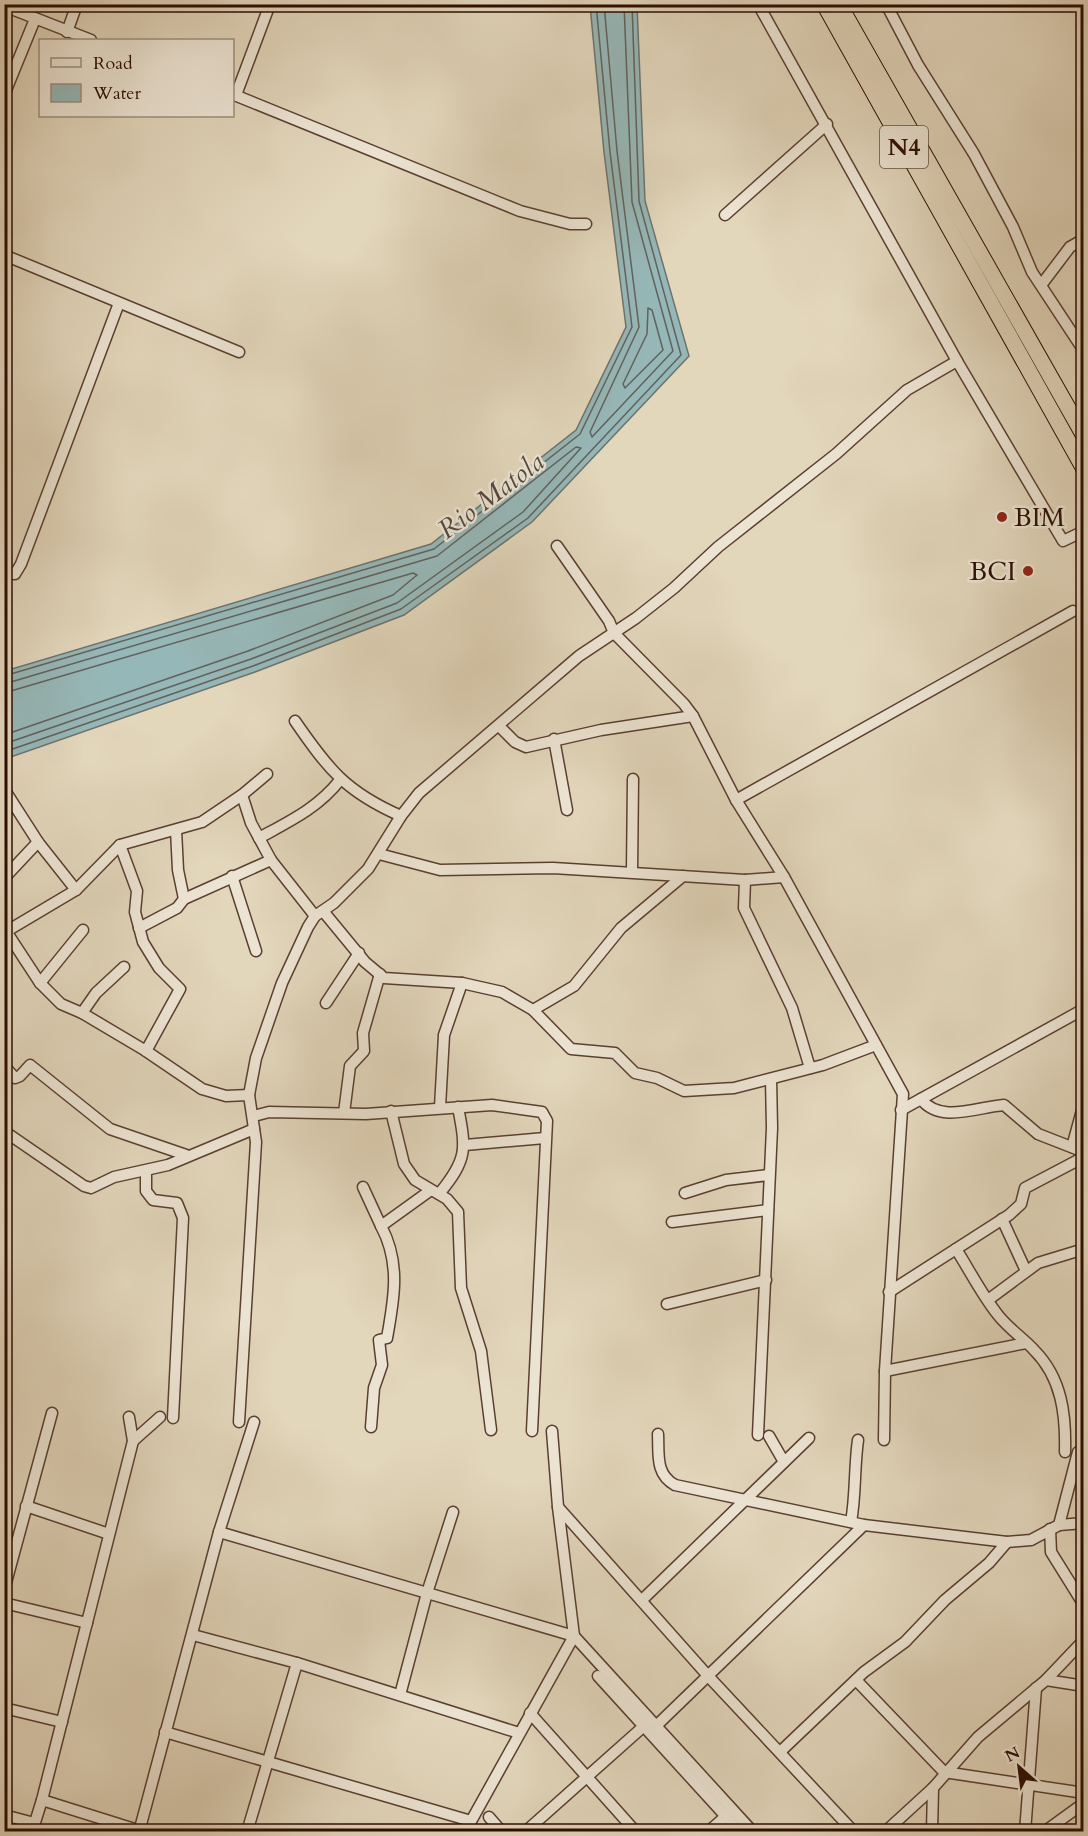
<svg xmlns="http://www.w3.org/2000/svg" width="1088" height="1836" font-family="Cardo,serif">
<rect width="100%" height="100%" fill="#e2d6bb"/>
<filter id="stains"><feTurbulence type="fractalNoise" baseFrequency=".00333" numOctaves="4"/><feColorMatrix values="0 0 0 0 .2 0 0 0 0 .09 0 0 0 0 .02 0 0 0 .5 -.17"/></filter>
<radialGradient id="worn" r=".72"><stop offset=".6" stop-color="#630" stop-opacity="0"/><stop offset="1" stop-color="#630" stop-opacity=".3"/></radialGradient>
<!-- water -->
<path fill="#96b7b7" stroke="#6c736f" stroke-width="1.5" d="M590,5H637L645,201L689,356L532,522L404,615L255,672L5,759V671L431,544L576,430L626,327L604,152Z"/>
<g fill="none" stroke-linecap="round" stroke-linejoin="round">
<!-- shore -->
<g stroke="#61625d" stroke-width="1.5">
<path d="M604,4L617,151L639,327L590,432L592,437L673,351L632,202L624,4"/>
<path d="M648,308L652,310L663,350L625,388L623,384L647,334Z"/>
<path d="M4,676L434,549L580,434L632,327L610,152L596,4"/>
<path d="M4,684L437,556L576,447L581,448L523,512L397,603L251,659L4,744"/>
<path d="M4,693L413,573L417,575L393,595L248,651L4,735"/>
<path d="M4,752L253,666L401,609L528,518L681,355L639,201L632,4"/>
</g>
<defs>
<g id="minor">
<path d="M886,4L918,65L974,154L1013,227L1032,272L1084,351"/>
<path d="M4,6L91,40"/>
<path d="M67,32L77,4"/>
<path d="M232,94L520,211L570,224H586"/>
<path d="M4,95L35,19"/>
<path d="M236,95L270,4"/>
<path d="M725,215L827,124"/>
<path d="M4,255L239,352"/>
<path d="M1042,284L1070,247L1084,239"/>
<path d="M957,361L1063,541L1084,531"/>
<path d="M557,546L609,621L614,633L684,704L693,716L736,800L784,877L903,1094L885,1371L884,1440"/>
<path d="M4,573L15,574L21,564L119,303"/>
<path d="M295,721C328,769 346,792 401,816"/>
<path d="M499,726L515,742L526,747L601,730L693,716"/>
<path d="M554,739L567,810"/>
<path d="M4,789L38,842L76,890"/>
<path d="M242,795L251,823L271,860L315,916"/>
<path d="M736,800L1073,611"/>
<path d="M176,830L178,870L184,899"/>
<path d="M259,838C290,821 318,808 340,780"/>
<path d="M120,845L137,891L135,912L143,942L159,968L180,989L146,1051"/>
<path d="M379,854L440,870L553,868L745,880L784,877"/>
<path d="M632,872L633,779"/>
<path d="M232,876L256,951"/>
<path d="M745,880L744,908L792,1008L810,1068"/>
<path d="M4,881L7,875L38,842"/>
<path d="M323,911L365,962L384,978L462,983L502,992L533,1010L571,1049L615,1053L635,1073L657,1078L684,1091L734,1088L823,1065L876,1045"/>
<path d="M4,928L40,983L61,1004L82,1013L146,1051L202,1089L226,1096L249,1095"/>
<path d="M139,928L177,908L184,899L271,860"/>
<path d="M7,931L76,890L120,845L202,822L242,795L267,774"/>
<path d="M40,983L83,930"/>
<path d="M326,1003L359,953"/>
<path d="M533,1010L574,986L621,928L683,876"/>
<path d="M82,1013L96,993L124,967"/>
<path d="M4,1066L15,1078L20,1076L30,1065L110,1129L186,1155"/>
<path d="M921,1099C940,1124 977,1107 1004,1105L1038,1134L1084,1152"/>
<path d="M440,1107L444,1035L462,983"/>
<path d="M901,1110L1084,1009"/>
<path d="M391,1111L404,1164L415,1180L447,1199L458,1212L461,1288L481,1351L491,1430"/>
<path d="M344,1113L350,1066L364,1051L363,1033L380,974"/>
<path d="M254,1116L269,1112L366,1114L492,1105L542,1112L547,1121L532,1431"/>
<path d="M4,1131L84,1186L91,1188L114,1177L168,1165L254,1129"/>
<path d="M465,1145L545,1138"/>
<path d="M1072,1147L1084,1103"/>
<path d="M146,1171V1191L153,1200L177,1203L183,1218L173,1418"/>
<path d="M363,1187L381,1226L431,1190"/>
<path d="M685,1193L726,1180L769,1175"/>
<path d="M439,1194C468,1159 466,1149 458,1107"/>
<path d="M1002,1219L1026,1271"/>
<path d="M672,1222L768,1210"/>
<path d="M956,1249C970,1271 982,1295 998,1315C1008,1328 1023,1338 1034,1350C1062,1378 1066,1415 1065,1452"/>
<path d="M889,1292L1009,1215L1021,1204L1025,1188L1084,1157"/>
<path d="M988,1300L1038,1263L1084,1249"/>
<path d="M667,1304L766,1280"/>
<path d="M885,1371L1026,1343"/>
<path d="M239,1422L256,1142L249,1095L256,1058L282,983L308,927L315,916L334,903L368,869L401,816L419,793L579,656L636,618L674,588L718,547L836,454L907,390L957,361L758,4"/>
<path d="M371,1427L374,1388L382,1365L379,1340L387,1338C394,1299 401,1263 381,1226"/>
<path d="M658,1434C659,1454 655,1474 675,1485L864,1525L1007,1542L1031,1540L1059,1525L1078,1452"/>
<path d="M758,1435L772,1128L771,1079"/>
<path d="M769,1436L784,1462"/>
<path d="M133,1441L160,1417"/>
<path d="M26,1506L109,1534"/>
<path d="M558,1507L709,1677L854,1832"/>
<path d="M851,1522C856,1495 854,1468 858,1440"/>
<path d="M1059,1525L1084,1523"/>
<path d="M1050,1529L1051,1552L1084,1605"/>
<path d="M219,1532L574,1636L753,1832"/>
<path d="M4,1590L52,1413"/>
<path d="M642,1600L809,1438"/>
<path d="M4,1603L87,1623"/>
<path d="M193,1635L297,1663L519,1733"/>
<path d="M598,1676L740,1832"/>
<path d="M856,1680L944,1772L1084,1793"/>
<path d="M1046,1680L1084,1686"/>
<path d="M400,1695L427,1593L453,1512"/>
<path d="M4,1708L62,1722"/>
<path d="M530,1713L636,1832"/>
<path d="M656,1726L864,1525"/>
<path d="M165,1732L471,1821"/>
<path d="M781,1751L864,1672L905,1642L945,1600L989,1563L1007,1542"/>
<path d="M42,1800L144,1832"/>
<path d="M4,1815L34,1823"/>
<path d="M489,1817L502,1832"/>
<path d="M32,1832L42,1800L133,1441L129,1417"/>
<path d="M139,1832L219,1532L254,1422"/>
<path d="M247,1832L297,1663"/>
<path d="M465,1832L574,1636L558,1507L552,1431"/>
<path d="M525,1832L644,1726"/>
<path d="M708,1832L726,1816"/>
<path d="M885,1832L933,1788L978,1737L1046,1680L1084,1640"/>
<path d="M932,1832L933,1788"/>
<path d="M1025,1832L1036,1688"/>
<path d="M1044,1832L1084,1803"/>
</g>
<g id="highway">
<path d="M824,4L1084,469"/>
<path d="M839,4L1084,436"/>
</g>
</defs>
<!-- minor casing -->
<use href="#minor" stroke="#5a3f31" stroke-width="13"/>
<!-- highway casing -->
<use href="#highway" stroke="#2c0d03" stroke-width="17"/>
<!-- minor -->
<use href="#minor" stroke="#ece4d3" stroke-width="10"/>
<!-- highway -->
<use href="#highway" stroke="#e2d6bb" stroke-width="15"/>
</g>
<!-- markers -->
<g fill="#8f2418" stroke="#ece4d3" stroke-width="2">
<circle cx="1002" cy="517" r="6"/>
<circle cx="1028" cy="571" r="6"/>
</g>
<g text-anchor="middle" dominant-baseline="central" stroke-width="5" stroke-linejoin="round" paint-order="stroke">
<!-- shield labels -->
<rect fill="#ece4d3" stroke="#664e41" stroke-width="1.5" x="880" y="126" width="48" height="42" rx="4.5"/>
<g font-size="24" font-weight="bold" fill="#2c0d03">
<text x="904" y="147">N4</text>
</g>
<!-- poi labels -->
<g font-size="26" fill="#2c0d03" stroke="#ece4d3" text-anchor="start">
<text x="1014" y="517">BIM</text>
<text x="1016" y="571" text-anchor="end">BCI</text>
</g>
<!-- water labels -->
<g font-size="27" font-style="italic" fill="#514842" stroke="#ece4d3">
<text transform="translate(491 496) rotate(-37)">Rio Matola</text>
</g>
</g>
<!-- margin -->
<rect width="1088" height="1836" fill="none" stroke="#e2d6bb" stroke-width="24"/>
<rect x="6" y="6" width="1076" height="1824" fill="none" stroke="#2c0d03" stroke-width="3"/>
<rect x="12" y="12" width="1064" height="1812" fill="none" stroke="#2c0d03" stroke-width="1.5"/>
<!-- legend -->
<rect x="39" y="39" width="195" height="78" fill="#ece4d3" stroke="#9f8e80" stroke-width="1.5"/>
<rect x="51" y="58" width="30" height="9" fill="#ece4d3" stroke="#9f8e80" stroke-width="1.5"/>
<text x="93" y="69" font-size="18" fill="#2c0d03">Road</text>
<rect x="51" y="84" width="30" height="18" fill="#96b7b7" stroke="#9f8e80" stroke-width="1.5"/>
<text x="93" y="99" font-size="18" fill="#2c0d03">Water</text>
<!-- north arrow -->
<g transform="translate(1019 1767) rotate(332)" stroke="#ece4d3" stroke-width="4.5" paint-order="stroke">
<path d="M0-4.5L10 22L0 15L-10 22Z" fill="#2c0d03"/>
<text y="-9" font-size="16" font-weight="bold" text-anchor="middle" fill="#2c0d03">N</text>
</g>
<rect width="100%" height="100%" filter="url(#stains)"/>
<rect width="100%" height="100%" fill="url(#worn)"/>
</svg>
